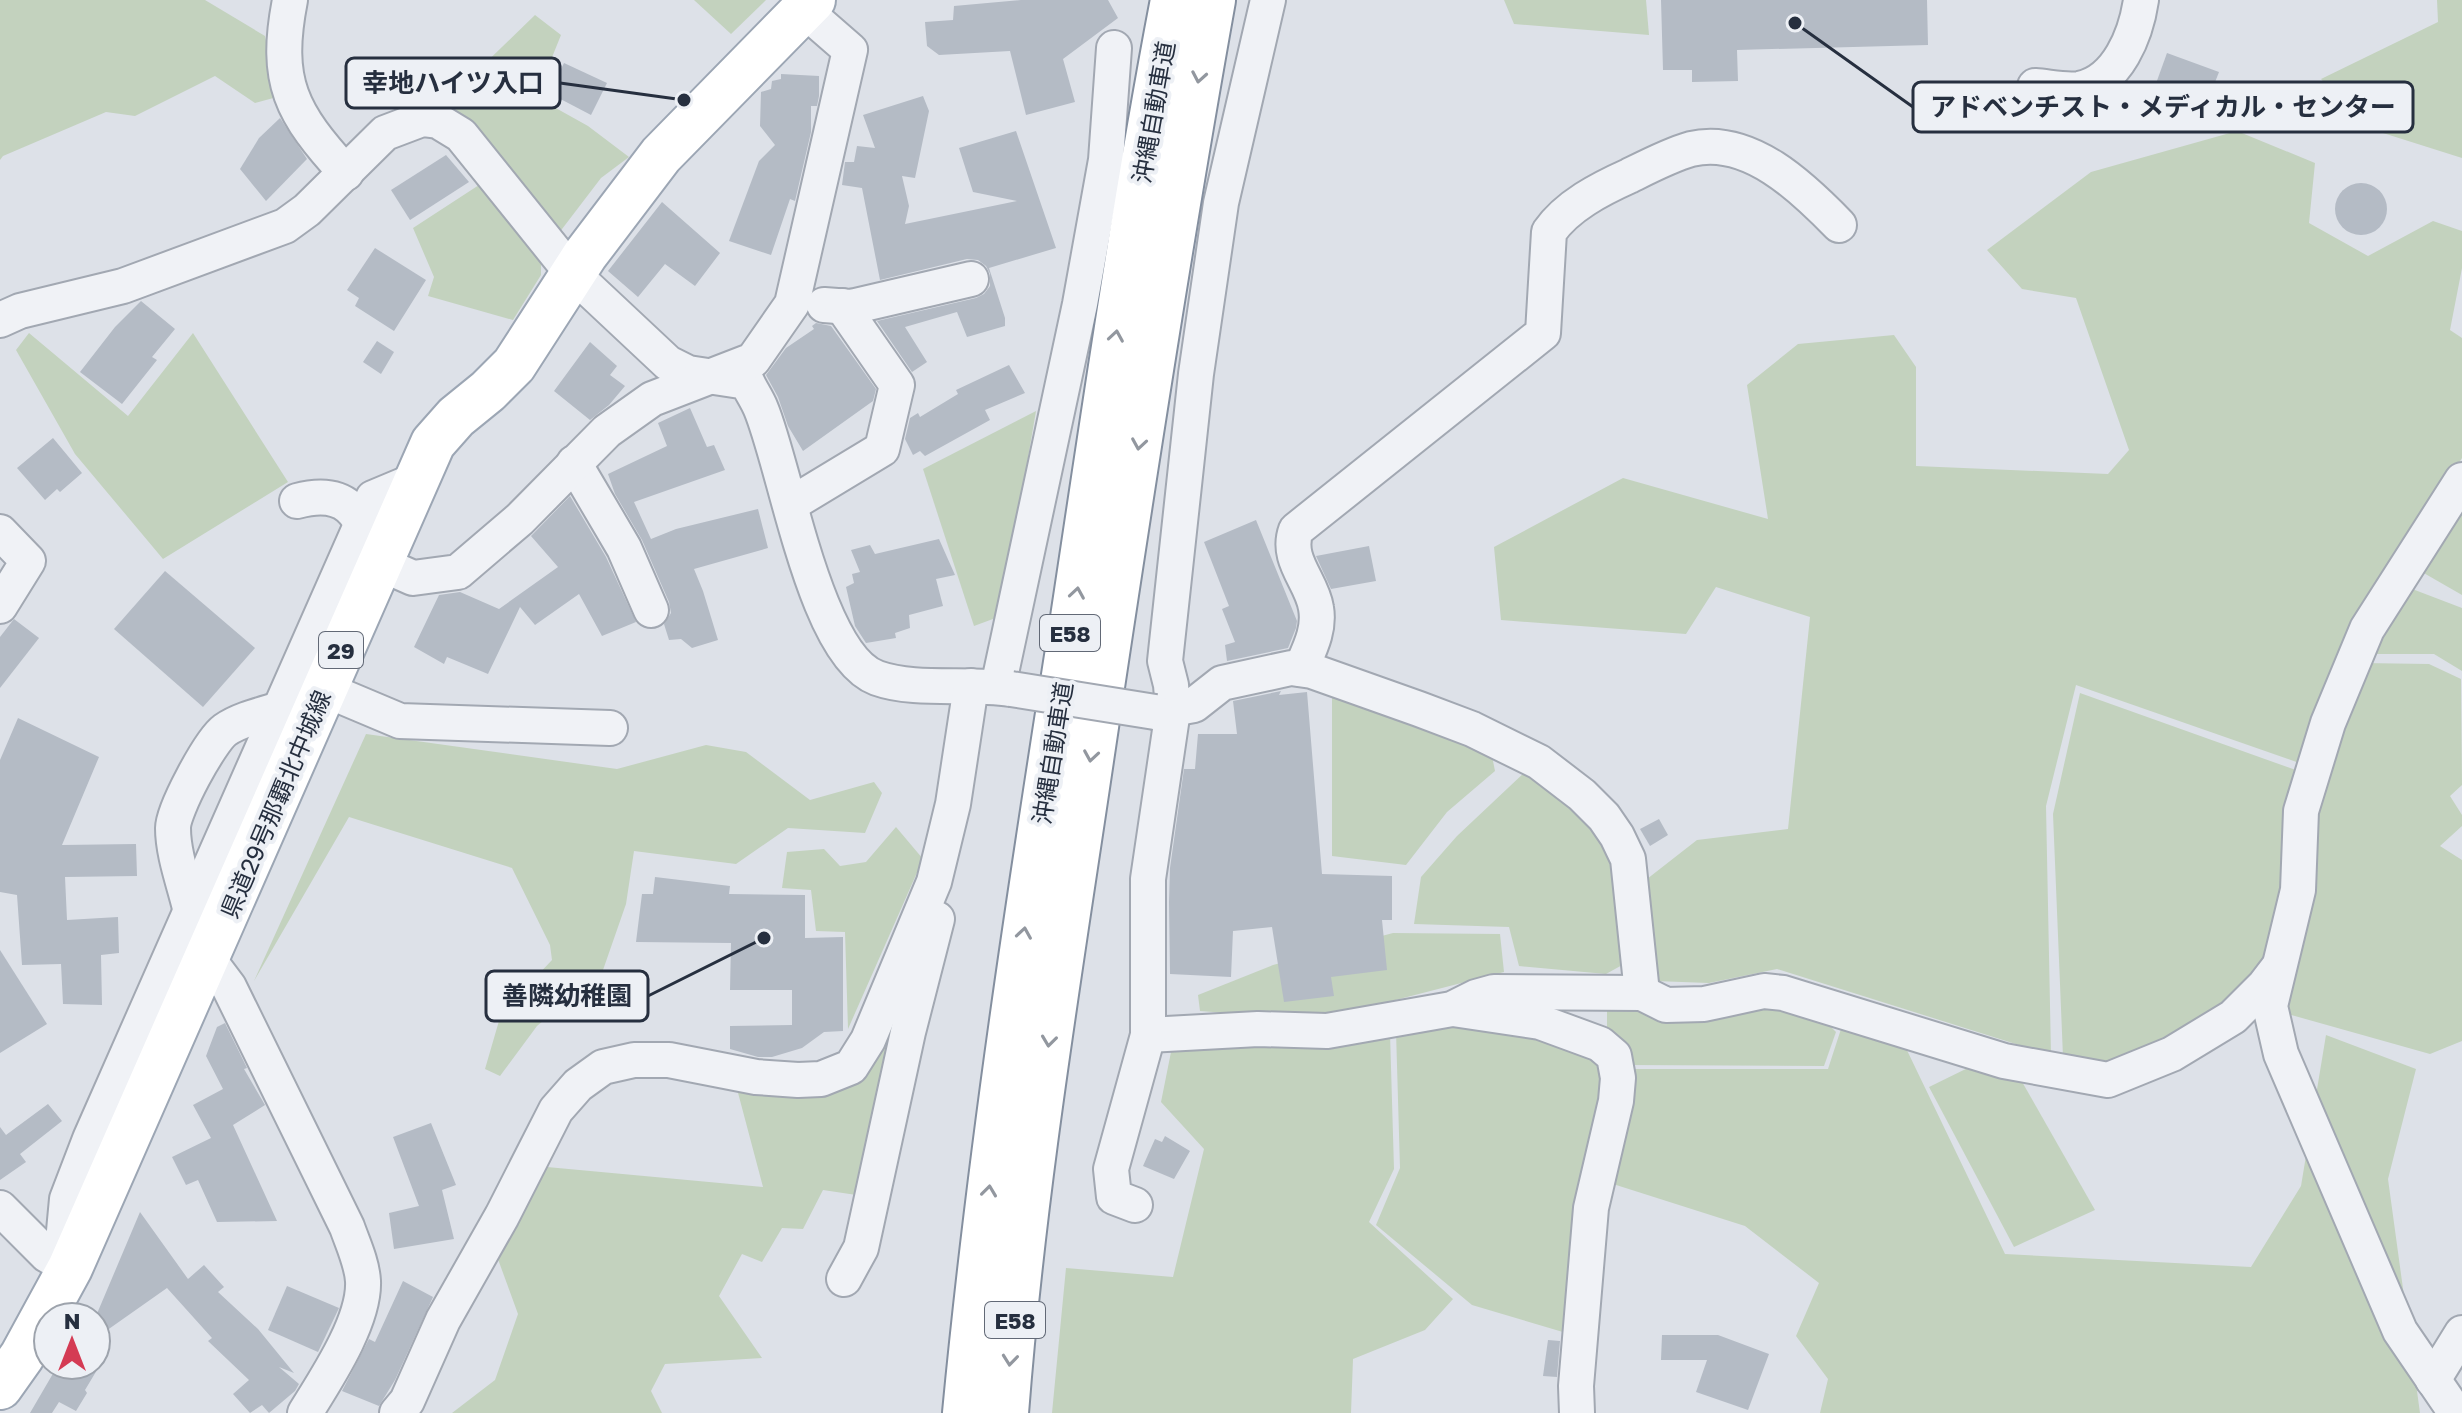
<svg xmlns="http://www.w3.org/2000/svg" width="2462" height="1413" font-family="'Golos Text','Noto Sans JP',sans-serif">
<rect width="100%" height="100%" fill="#dde1e8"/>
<!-- green -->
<g fill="#c3d2be">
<path d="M0,0H205L265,36L277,97L255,103L215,76L135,116L106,112L3,156L0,160Z"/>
<path d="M694,0H766L731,34Z"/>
<path d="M1504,0H1646L1649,35L1514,24Z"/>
<path d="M2437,0H2462V158L2364,127L2321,79L2438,22Z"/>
<path d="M535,15L561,35L536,97L588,126L629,157L601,178L559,233L442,105Z"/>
<path d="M2237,131L2315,163L2309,223L2368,256L2433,221L2462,231V268L2450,330L2462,338V458L2348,639L2305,765L2076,685L2046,806L2051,1055L1777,969L1709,983L1655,981L1647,879L1697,840L1788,829L1810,617L1716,587L1686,634L1501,620L1494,547L1623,478L1768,519L1747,385L1798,344L1894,335L1916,367V466L2108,474L2129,450L2076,298L2022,289L1987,250L2091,172Z"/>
<path d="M479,185L541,261V275L513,320L428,296L434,277L413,228Z"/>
<path d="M29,333L128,416L193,333L288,482L163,559L75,454L16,350Z"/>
<path d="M1036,411L1001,616L974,626L923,469Z"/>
<path d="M2462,492V595L2415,568Z"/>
<path d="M2407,587L2462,608V671L2434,654H2368Z"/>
<path d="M2362,663L2429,664L2461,679L2462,785L2450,796L2462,815V826L2440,846L2462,860V1041L2430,1054L2238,1000L2224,1013L2102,1067L2063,1057L2053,814L2080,693L2318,778Z"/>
<path d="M1332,696L1492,756L1495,771L1447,812L1406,865L1332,856Z"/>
<path d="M366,734L617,769L706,745L746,752L810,800L874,782L882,793L865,833L788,828L736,864L634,851L626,904L603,970L537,1026L500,1076L485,1069L501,1014L552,960L550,945L512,868L349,817L254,981Z"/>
<path d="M1527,770L1592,824L1618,872L1624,964L1606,974L1519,966L1509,927L1414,924L1421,877L1457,836Z"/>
<path d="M896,827L923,859L848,1029L845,932L816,931L811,890L782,888L787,852L824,849L840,866L866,862Z"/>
<path d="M1393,933L1500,934L1504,972L1318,1020L1200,1011L1198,995L1273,965Z"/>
<path d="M901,994L863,1196L823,1190L803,1229L782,1228L762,1262L742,1254L719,1296L762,1358L665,1364L651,1391L662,1413H452L495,1380L518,1314L495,1251L547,1167L763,1187L737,1089L828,1088Z"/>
<path d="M1757,1003L1813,1009L1836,1032L1824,1066L1623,1065L1607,1036V1005Z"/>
<path d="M1510,1025L1593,1055L1605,1079L1573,1335L1472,1305L1376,1225L1400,1168L1396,1031Z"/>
<path d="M1841,1029L1903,1042L2005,1254L2251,1267L2301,1186L2326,1035L2416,1069L2388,1179L2420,1413H1820L1828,1379L1796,1336L1819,1283L1745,1226L1613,1184L1624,1146L1630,1069H1828Z"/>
<path d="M1390,1033L1394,1169L1369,1222L1453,1299L1425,1330L1353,1359L1351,1413H1052L1066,1268L1173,1277L1204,1149L1161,1102L1172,1047Z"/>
<path d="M1980,1062L2017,1073L2095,1210L2014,1247L1929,1087Z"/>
</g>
<!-- building -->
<g fill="#b4bbc5">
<path d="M1021,0H1108L1118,18L1063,59L1075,102L1026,115L1010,51L939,55L927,46L925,22L953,20L954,6Z"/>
<path d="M1661,0H1927L1928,45L1737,50L1738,81L1692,82V70H1663Z"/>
<path d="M2167,53L2219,72L2205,108L2154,89Z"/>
<path d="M564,63L607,83L591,115L549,93Z"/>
<path d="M781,74L819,76V96L817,106H811V132L795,201L790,199L771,255L729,241L759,161L775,145L760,126L761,92L771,89L772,81L781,79Z"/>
<path d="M923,96L929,111L915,178L902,176L909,206L905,224L1017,201L973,192L959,148L1016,131L1056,248L989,268L1005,318V326L967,337L957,312L905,327L927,362L912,372L877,321L976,298L984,294L990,286V274L986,266L978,260L967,259L880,280L862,188L842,185L845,162H854L857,146L875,148L863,115Z"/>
<path d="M280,118L307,159L266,201L240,169L259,138Z"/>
<path d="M446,155L469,182L410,220L391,190Z"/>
<circle cx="2361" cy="209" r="26"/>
<path d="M662,202L720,253L695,286L665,264L638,297L608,271Z"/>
<path d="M375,248L426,280L394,331L355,306L359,298L347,290Z"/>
<path d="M141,301L175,329L152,357L157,360L122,404L80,372L115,327Z"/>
<path d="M816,323L831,326L876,389L873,401L803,451L788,426L778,397L766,375L786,348L814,329L812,326Z"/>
<path d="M377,341L394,352L381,374L363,362Z"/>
<path d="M590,342L617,366L610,375L625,386L609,405L590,420L554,391Z"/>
<path d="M1009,365L1025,393L985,410L990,420L925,456L920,451L913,455L905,439L910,418L918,413L920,417L958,394L956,390Z"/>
<path d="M690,408L707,447L714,445L725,470L634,502L651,539L676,529L758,509L768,548L694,569L703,591L718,640L692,648L681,639L669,640L664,624L671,613L669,602L642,540L615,494L608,474L667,446L658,423Z"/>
<path d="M53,438L82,473L60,492L57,489L45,500L17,468Z"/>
<path d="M570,496L606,557L636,622L602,636L579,594L535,625L520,607L488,674L447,657L444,664L414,647L439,595L460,592L499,609L558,567L531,536Z"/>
<path d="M1256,520L1297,621L1296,628L1288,648L1227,661L1225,645L1235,642L1222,609L1229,606L1204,542Z"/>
<path d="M939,539L955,575L936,579L943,606L909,615L910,628L895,633L896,638L866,643L855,626L846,587L854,583L852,574L860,572L851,550L870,545L875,554Z"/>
<path d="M1369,546L1376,581L1331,589L1316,556Z"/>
<path d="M165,571L255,648L203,707L114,629Z"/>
<path d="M14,619L39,638L0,688V637Z"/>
<path d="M1281,691L1279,695L1307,692L1322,874L1392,876V920H1382L1387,970L1331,977L1334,996L1284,1002L1272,927L1233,931L1231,977L1170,974L1169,902L1170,868L1184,769H1195L1198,734H1237L1233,701Z"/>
<path d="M18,718L99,757L62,845L136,844L137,876L65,877L67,920L118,917L119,953L101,955L102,1005L63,1004L61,964L22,965L17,895L0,892V760Z"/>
<path d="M1659,819L1668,835L1650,846L1640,829Z"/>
<path d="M655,877L730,886L729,894L805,895V938L843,937V1031L824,1032L802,1048L772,1057H758L730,1049V1026L792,1025V990H730L731,943L636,942L642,894H653Z"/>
<path d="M0,950L47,1024L0,1053Z"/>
<path d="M225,1023L247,1068L244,1069L265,1105L233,1125L277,1221L217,1222L198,1180L186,1185L172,1157L211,1138L193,1105L223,1089L206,1056L217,1027Z"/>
<path d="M48,1104L62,1121L20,1154L26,1162L0,1180V1127L6,1135Z"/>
<path d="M431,1123L456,1185L442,1190L454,1239L394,1249L389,1213L419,1206L393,1137Z"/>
<path d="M1165,1136L1190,1151L1174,1179L1143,1166L1155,1139L1162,1142Z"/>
<path d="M140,1212L188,1279L204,1265L224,1287L218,1292L258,1329L294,1373L279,1367L299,1384L295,1391L269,1413L262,1405L250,1413L233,1394L249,1380L208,1341L212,1338L167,1288L96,1338V1316Z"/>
<path d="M403,1281L433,1297L395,1380L379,1406L342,1391L369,1339L375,1342Z"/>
<path d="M287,1286L339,1308L318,1352L268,1330Z"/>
<path d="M1662,1335H1718L1769,1354L1748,1410L1696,1392L1707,1360H1661Z"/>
<path d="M1548,1340L1560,1341L1557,1377L1543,1376Z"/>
<path d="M58,1365H100L85,1390L87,1393L76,1411L59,1402L52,1413H30Z"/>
</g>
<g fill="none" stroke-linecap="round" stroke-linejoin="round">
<defs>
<g id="minor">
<path d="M290,0C274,82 291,113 346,173"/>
<path d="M2035,86C2049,87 2065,91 2079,89C2118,82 2136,34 2141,0"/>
<path d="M824,305L851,307L971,279"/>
<path d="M0,320L20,311L123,286L285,226L307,210L385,133L422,119L438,121L461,135L572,273L668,363L688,373L747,382C751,391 757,399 761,409C786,469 815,655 877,678C916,692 969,682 1011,689"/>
<path d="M574,463L624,548L651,610"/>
<path d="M297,501C353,486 361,520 379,563L413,578L458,572L520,519L607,431L652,399L753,360L792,304L850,50L804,10"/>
<path d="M791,504L882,449L897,385L842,306"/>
<path d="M0,532L28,561L0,606"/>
<path d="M1301,669C1309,650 1320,630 1316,608C1312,581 1285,560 1296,530L1543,333L1549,232C1567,206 1600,189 1629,176C1649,166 1670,155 1691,149C1749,135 1803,188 1839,225"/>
<path d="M998,687L1080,304L1106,160L1114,48"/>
<path d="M324,689L400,721L610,728"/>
<path d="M1155,712L1194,705L1222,683L1291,668L1312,671L1419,709L1472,729L1539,762L1582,795L1604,817L1617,836L1628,859L1642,993"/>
<path d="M190,908C184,883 173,854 173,828C173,810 210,741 225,730C239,720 260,715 277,710"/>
<path d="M208,959L229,987L347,1227C353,1244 362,1263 363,1281C365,1321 326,1379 305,1413"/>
<path d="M1453,1009L1540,1022L1600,1044L1614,1056L1618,1078L1616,1101L1591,1208L1576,1386L1577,1413"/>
<path d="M1148,1035L1258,1029L1327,1031L1452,1009L1476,997L1494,992L1642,993L1666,1005L1704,1004L1764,991L1783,993L2004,1061L2108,1080L2172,1054L2233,1017L2264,986L2277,969"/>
<path d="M1135,1205L1114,1197L1111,1169L1148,1035V879L1173,710L1171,685L1165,661L1196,374L1221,203L1268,0"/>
<path d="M0,1208L47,1255L70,1268"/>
<path d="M70,1268L64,1231L67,1199L90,1139L373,498L416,480"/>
<path d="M844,1279L861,1248L908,1032L937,919"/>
<path d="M2433,1380L2462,1333"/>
<path d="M397,1413L407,1401L443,1320L502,1216L556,1110L578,1085L603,1067L634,1060H669L756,1077L798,1080L821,1079L851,1067L868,1040L934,882L953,804L971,686"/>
<path d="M2456,1413L2400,1331L2281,1054L2270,1006L2298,890L2301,811L2328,723L2367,629L2462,480"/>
</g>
<path id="major" d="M0,1387L22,1356L70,1268L433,443L456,417L488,391L514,365L585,255L661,155L813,0"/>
<g id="highway">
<path d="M965,1413C990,1151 1030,891 1071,631C1103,420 1133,209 1173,0"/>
<path d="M1006,1413C1022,1203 1056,994 1087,787C1126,524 1166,262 1213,0"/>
</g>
</defs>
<!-- minor casing -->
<use href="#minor" stroke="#a2a8b2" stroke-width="38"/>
<!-- major casing -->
<use href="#major" stroke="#9ca6b4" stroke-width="48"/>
<!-- highway casing -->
<use href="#highway" stroke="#848f9f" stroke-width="48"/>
<!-- minor -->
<use href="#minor" stroke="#f0f2f6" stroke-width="34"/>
<!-- major -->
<use href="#major" stroke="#fff" stroke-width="44"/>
<!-- highway -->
<use href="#highway" stroke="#fff" stroke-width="44"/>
<defs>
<path id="minor-bridge" d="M1011,689L1155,712"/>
</defs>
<!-- minor-bridge casing -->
<use href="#minor-bridge" stroke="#a2a8b2" stroke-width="38" stroke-linecap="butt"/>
<!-- minor-bridge -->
<use href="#minor-bridge" stroke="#f0f2f6" stroke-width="34"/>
</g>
<!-- one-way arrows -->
<defs><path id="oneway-chevron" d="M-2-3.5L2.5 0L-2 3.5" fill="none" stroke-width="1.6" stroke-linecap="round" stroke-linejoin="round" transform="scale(2)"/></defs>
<g stroke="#92979f">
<use href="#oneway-chevron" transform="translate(1199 77) rotate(100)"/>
<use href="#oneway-chevron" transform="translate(1116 336) rotate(-81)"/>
<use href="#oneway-chevron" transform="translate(1139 444) rotate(99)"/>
<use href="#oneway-chevron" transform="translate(1077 593) rotate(-81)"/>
<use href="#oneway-chevron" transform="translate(1091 756) rotate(99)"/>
<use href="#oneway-chevron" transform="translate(1024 933) rotate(-81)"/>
<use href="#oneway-chevron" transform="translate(1049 1041) rotate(97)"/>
<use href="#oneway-chevron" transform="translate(989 1191) rotate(-83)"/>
<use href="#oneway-chevron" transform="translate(1010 1360) rotate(96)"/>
</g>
<g text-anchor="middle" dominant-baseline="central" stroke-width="8" stroke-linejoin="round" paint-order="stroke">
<!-- shield labels -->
<g fill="#edf0f5" stroke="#626976" stroke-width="2">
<rect x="1040" y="615" width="60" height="36" rx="6"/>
<rect x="319" y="632" width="44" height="36" rx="6"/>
<rect x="985" y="1302" width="60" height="36" rx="6"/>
</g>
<g font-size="22" font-weight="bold" fill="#262f3f">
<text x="1070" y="633">E58</text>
<text x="341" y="650">29</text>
<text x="1015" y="1320">E58</text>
</g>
<!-- street labels -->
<g font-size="24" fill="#262f3f" stroke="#edf0f5">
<text transform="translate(1153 112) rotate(-80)">沖縄自動車道</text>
<text transform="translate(1052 753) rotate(-81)">沖縄自動車道</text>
<text transform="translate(275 804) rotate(-67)">県道29号那覇北中城線</text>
</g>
</g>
<!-- callouts -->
<path fill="none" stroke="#262f3f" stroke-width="3" d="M684 100L560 83M1795 23L1913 107M764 938L648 996"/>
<g fill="#262f3f" stroke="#edf0f5" stroke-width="3">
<circle cx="684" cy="100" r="8"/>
<circle cx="1795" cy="23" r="8"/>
<circle cx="764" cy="938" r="8"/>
</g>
<g fill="#edf0f5" stroke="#262f3f" stroke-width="3">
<rect x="346" y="58" width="214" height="50" rx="8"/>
<rect x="1913" y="82" width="500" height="50" rx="8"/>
<rect x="486" y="971" width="162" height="50" rx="8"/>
</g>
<g font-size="26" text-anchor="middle" font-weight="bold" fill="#262f3f">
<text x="453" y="92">幸地ハイツ入口</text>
<text x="2163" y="116">アドベンチスト・メディカル・センター</text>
<text x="567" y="1005">善隣幼稚園</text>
</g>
<!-- north arrow -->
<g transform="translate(72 1341)"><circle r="38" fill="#edf0f5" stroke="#9da3ac" stroke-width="2"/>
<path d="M0-6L14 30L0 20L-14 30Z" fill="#d43b54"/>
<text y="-12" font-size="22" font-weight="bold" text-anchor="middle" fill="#262f3f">N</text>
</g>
</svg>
